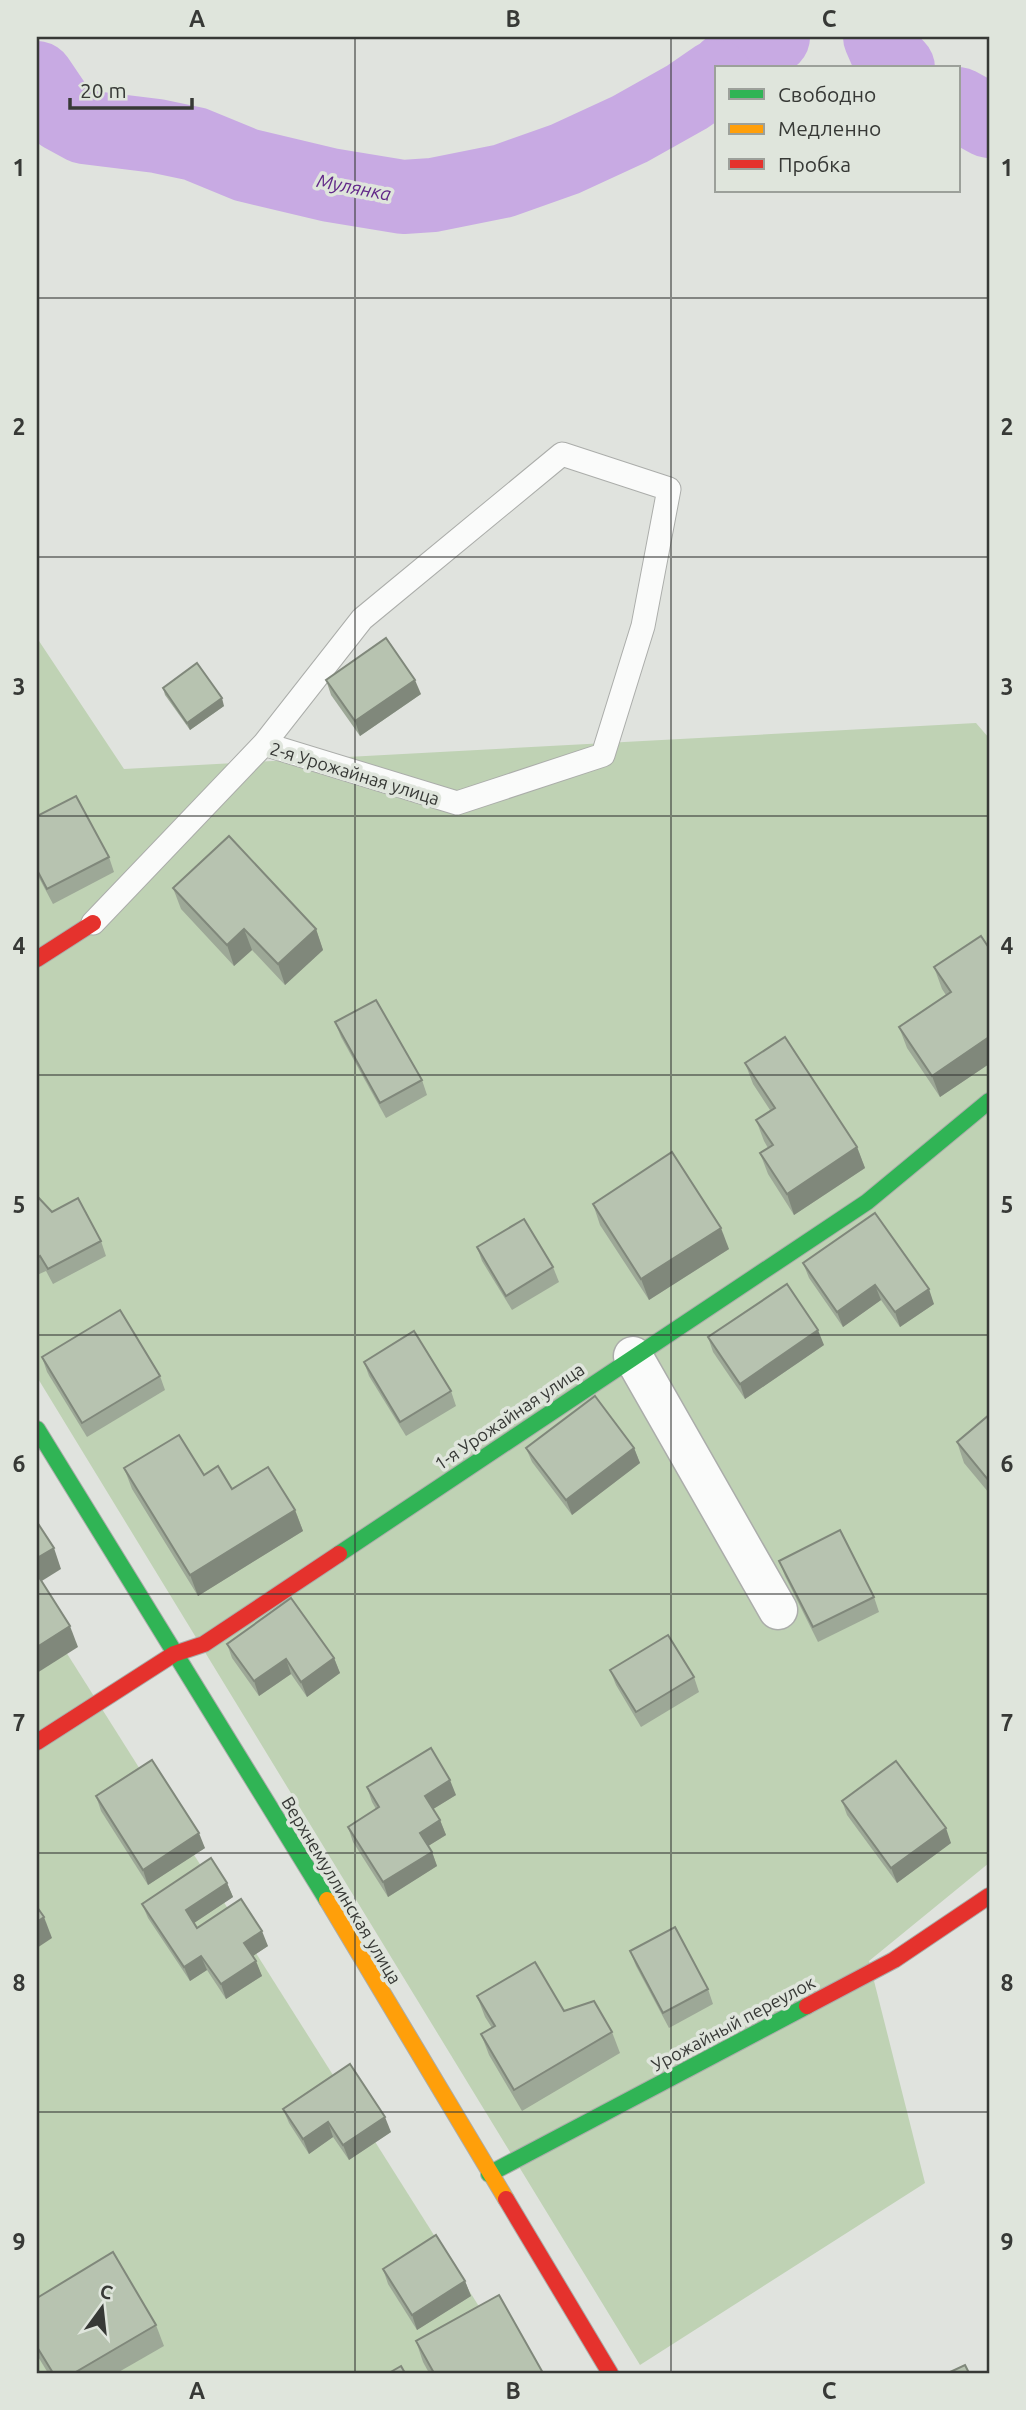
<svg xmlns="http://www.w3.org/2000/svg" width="1026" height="2410" font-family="Ubuntu,sans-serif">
<rect width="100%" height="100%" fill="#e0e3de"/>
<!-- green -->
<g fill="#bfd2b4">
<path d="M37,638L124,769L976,723L989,738V1863L869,1961L925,2183L640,2365L37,1377Z"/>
<path d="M37,1606L521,2373H37Z"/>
</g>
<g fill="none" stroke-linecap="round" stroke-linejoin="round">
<!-- river -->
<g stroke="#c8aae3" stroke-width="74">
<path d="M880,37L890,60L898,68"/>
<path d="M728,68L773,37"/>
<path d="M37,78L62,115L84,127L157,136L195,144L246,165L330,185L403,197L433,195L503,181L565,159L630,129L687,97L716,77"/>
<path d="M958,104L989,121"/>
</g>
<defs>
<path id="lane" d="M93,923L264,744L457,803L603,755L643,626L669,489L562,454L362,619L264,744"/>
<path id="street" d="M633,1356L778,1610"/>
<g id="fast">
<path d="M37,1429L327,1900"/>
<path d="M339,1554L867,1202L989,1101"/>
<path d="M489,2174L807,2006"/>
</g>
<path id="slow" d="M327,1900L506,2199"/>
<g id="jam">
<path d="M37,959L93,923"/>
<path d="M37,1742L174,1654L204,1644L339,1554"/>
<path d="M807,2006L894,1960L989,1896"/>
<path d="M506,2199L610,2373"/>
</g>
</defs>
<!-- lane casing -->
<use href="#lane" stroke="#abadaa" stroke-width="25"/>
<!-- street casing -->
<use href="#street" stroke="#abadaa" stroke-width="41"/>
<!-- fast casing -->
<use href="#fast" stroke="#abadaa" stroke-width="18"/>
<!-- slow casing -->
<use href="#slow" stroke="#abadaa" stroke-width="18"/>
<!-- jam casing -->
<use href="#jam" stroke="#abadaa" stroke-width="18"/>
<!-- lane -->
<use href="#lane" stroke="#fafbfa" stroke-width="23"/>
<!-- street -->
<use href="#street" stroke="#fafbfa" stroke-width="38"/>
<!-- fast -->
<use href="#fast" stroke="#30b455" stroke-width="16"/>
<!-- slow -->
<use href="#slow" stroke="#ff9f0a" stroke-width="16"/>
<!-- jam -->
<use href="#jam" stroke="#e5322d" stroke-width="16"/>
</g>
<!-- wall -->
<g fill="#9da897">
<path d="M326,680L421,694L360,736L331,695Z"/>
<path d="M163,688L224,706L190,730L165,695Z"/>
<path d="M37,816L109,857L114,872L53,904L37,874Z"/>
<path d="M173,888L316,929L323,950L285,985L252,950L234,966L181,909Z"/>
<path d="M989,948V1064L940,1097L907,1048L899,1027L946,995L942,989L934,967Z"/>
<path d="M335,1022L422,1080L427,1095L386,1118L341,1037Z"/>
<path d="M745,1063L857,1147L865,1168L794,1215L768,1174L760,1153L768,1148L764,1141L756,1120L770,1110L753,1084Z"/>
<path d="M37,1196L52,1212L101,1241L106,1256L53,1284L46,1271L37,1275Z"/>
<path d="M593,1204L729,1249L649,1300L600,1225Z"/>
<path d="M477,1247L553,1267L559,1282L512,1310L482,1261Z"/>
<path d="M803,1263L934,1304L900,1327L881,1300L843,1327L809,1278Z"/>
<path d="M708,1337L824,1345L745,1399L713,1352Z"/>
<path d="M42,1357L160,1376L165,1390L87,1437L47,1372Z"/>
<path d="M364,1362L451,1391L456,1406L406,1436L369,1376Z"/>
<path d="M989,1415V1493L964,1463L957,1442Z"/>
<path d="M526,1448H634L640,1463L572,1515L532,1462Z"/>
<path d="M124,1468L204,1475L232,1489L295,1510L303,1531L198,1596L132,1489Z"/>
<path d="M779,1561L874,1597L879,1612L818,1642L785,1576Z"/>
<path d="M227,1644L334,1658L340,1673L307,1697L291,1674L259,1696L232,1658Z"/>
<path d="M610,1670L694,1677L699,1692L641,1727L616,1685Z"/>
<path d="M367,1787L456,1795L433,1809L440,1820L446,1835L428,1846L432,1852L437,1866L388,1897L353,1842L348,1827L376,1809L372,1802Z"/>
<path d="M96,1796L205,1848L148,1885L101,1811Z"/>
<path d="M842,1801L951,1843L897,1883L847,1815Z"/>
<path d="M227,1883L233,1897L194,1923L197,1928L268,1946L253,1956L262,1976L226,1999L207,1970L190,1981L148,1918L142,1904Z"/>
<path d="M630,1951L708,1989L713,2004L669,2028L636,1966Z"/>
<path d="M477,1996L564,2011L612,2032L620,2053L522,2111L489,2055L481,2034L492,2028L485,2017Z"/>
<path d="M283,2109L391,2132L349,2160L333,2137L309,2154L289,2123Z"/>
<path d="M383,2269L465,2281L471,2296L417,2330L388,2284Z"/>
<path d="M37,2298L156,2325L164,2346L117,2373H48L37,2355Z"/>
<path d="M416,2341L543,2373H429L423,2362Z"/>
</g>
<!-- shaded-wall -->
<g fill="#80887b">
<path d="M415,680L421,694L360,736L355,721Z"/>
<path d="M222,698L224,706L190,730L187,723Z"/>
<path d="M244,929L252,950L234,966L227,945Z"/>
<path d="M316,929L323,950L285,985L278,964Z"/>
<path d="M989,1037V1064L940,1097L932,1076Z"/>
<path d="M857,1147L865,1168L794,1215L787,1194Z"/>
<path d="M721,1228L729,1249L649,1300L641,1279Z"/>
<path d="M875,1285L881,1300L843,1327L837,1312Z"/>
<path d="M929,1289L934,1304L900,1327L895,1312Z"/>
<path d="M818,1330L824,1345L745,1399L740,1384Z"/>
<path d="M634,1448L640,1463L572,1515L566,1500Z"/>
<path d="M295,1510L303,1531L198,1596L190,1575Z"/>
<path d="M54,1548L61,1569L37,1584V1558Z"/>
<path d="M70,1626L78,1647L37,1673V1647Z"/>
<path d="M334,1658L340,1673L307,1697L301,1682Z"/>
<path d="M286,1659L291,1674L259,1696L254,1681Z"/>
<path d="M450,1780L456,1795L430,1811L425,1796Z"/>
<path d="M440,1820L446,1835L425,1848L420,1833Z"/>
<path d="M946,1828L951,1843L897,1883L891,1868Z"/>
<path d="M199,1833L205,1848L148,1885L143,1870Z"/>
<path d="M432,1852L437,1866L388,1897L383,1882Z"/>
<path d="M227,1883L233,1897L191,1925L186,1910Z"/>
<path d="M44,1917L52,1938L37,1948V1922Z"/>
<path d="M262,1931L268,1946L250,1958L244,1943Z"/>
<path d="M201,1956L207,1970L190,1981L184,1967Z"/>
<path d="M256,1961L262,1976L226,1999L221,1984Z"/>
<path d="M385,2117L391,2132L349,2160L343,2145Z"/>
<path d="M328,2122L333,2137L309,2154L303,2139Z"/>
<path d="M465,2281L471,2296L417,2330L412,2315Z"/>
</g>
<!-- building -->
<g fill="#b7c3b0" stroke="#80887b" stroke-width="2">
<path d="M386,638L415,680L355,721L326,680Z"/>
<path d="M197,663L222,698L187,723L163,688Z"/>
<path d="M76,796L109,857L47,889L37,870V816Z"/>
<path d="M229,836L316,929L278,964L244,929L227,945L173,888Z"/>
<path d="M981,936L989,948V1037L932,1076L899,1027L951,992L934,967Z"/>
<path d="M376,1000L422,1080L380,1103L335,1022Z"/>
<path d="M785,1037L857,1147L787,1194L760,1153L773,1145L756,1120L775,1108L745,1063Z"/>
<path d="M672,1152L721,1228L641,1279L593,1204Z"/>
<path d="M37,1196L52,1212L78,1198L101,1241L48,1269L40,1256L37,1258Z"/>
<path d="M875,1213L929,1289L895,1312L875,1285L837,1312L803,1263Z"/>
<path d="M524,1219L553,1267L506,1296L477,1247Z"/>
<path d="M787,1284L818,1330L740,1384L708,1337Z"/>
<path d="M120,1310L160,1376L82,1423L42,1357Z"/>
<path d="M414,1331L451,1391L400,1422L364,1362Z"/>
<path d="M595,1396L634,1448L566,1500L526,1448Z"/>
<path d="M989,1415V1481L957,1442Z"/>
<path d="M179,1435L204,1475L218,1466L232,1489L268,1467L295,1510L190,1575L124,1468Z"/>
<path d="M37,1522L54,1548L37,1558Z"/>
<path d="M840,1530L874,1597L813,1627L779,1561Z"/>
<path d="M37,1574L70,1626L37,1647Z"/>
<path d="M291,1598L334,1658L301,1682L286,1659L254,1681L227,1644Z"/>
<path d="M668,1635L694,1677L636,1712L610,1670Z"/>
<path d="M431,1748L450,1780L425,1796L440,1820L420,1833L432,1852L383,1882L348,1827L379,1807L367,1787Z"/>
<path d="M152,1760L199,1833L143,1870L96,1796Z"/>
<path d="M896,1761L946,1828L891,1868L842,1801Z"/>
<path d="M211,1858L227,1883L186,1910L197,1928L241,1899L262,1931L244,1943L256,1961L221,1984L201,1956L184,1967L142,1904Z"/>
<path d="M37,1907L44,1917L37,1922Z"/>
<path d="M675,1927L708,1989L663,2013L630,1951Z"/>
<path d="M535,1962L564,2011L594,2001L612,2032L514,2090L481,2034L495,2026L477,1996Z"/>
<path d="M350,2064L385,2117L343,2145L328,2122L303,2139L283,2109Z"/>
<path d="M436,2235L465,2281L412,2315L383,2269Z"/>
<path d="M113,2252L156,2325L74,2373H53L37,2347V2298Z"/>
<path d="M499,2295L543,2373H434L416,2341Z"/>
<path d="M965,2365L969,2373H948Z"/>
<path d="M401,2366L405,2373H389Z"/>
</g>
<!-- grid -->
<path fill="none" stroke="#373936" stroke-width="2" stroke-opacity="0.55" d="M355,37V2373M671,37V2373M37,298H989M37,557H989M37,816H989M37,1075H989M37,1335H989M37,1594H989M37,1853H989M37,2112H989"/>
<g text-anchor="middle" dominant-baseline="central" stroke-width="7" stroke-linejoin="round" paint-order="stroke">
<!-- street labels -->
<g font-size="18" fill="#373936" stroke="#dfe5dc">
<text transform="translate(355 773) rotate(17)">2-я Урожайная улица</text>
<text transform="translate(509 1416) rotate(-34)">1-я Урожайная улица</text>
<text transform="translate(342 1890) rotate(59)">Верхнемуллинская улица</text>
<text transform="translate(733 2023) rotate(-28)">Урожайный переулок</text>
</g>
<!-- water labels -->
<g font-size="19" font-style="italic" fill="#612788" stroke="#dfe5dc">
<text transform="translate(354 187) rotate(11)">Мулянка</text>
</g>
</g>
<!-- border -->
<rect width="1026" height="2410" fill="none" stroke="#dfe5dc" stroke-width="77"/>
<!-- legend -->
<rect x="715" y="66" width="245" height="126" fill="#dfe5dc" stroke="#9ca09a" stroke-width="2"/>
<rect x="729" y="89" width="35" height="10" fill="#30b455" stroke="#9ca09a" stroke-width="2"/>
<text x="778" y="102" font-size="21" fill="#373936">Свободно</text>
<rect x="729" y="124" width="35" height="10" fill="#ff9f0a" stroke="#9ca09a" stroke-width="2"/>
<text x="778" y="136" font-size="21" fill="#373936">Медленно</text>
<rect x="729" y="159" width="35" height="10" fill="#e5322d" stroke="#9ca09a" stroke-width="2"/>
<text x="778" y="172" font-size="21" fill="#373936">Пробка</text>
<!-- north arrow -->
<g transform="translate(102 2308) rotate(15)" stroke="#dfe5dc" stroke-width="5" paint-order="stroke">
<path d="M0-5L12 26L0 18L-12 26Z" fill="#373936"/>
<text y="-10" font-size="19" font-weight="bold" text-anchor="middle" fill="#373936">С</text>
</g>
<!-- scale -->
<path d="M70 98v10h122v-10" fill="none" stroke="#373936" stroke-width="3.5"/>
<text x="80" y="98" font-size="21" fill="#373936" stroke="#dfe5dc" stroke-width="5" paint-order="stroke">20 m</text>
<rect x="38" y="38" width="950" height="2334" fill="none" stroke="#373936" stroke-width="2.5"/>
<g font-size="23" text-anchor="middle" font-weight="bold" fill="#373936">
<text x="197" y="27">A</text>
<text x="513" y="27">B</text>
<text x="829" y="27">C</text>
<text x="19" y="176">1</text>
<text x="1007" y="176">1</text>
<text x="19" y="435">2</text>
<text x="1007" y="435">2</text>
<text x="19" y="695">3</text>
<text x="1007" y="695">3</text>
<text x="19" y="954">4</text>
<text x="1007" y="954">4</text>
<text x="19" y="1213">5</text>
<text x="1007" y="1213">5</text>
<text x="19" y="1472">6</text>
<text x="1007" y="1472">6</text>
<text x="19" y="1731">7</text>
<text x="1007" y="1731">7</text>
<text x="19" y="1991">8</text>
<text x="1007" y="1991">8</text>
<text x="19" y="2250">9</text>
<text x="1007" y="2250">9</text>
<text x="197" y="2399">A</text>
<text x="513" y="2399">B</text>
<text x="829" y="2399">C</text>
</g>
</svg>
